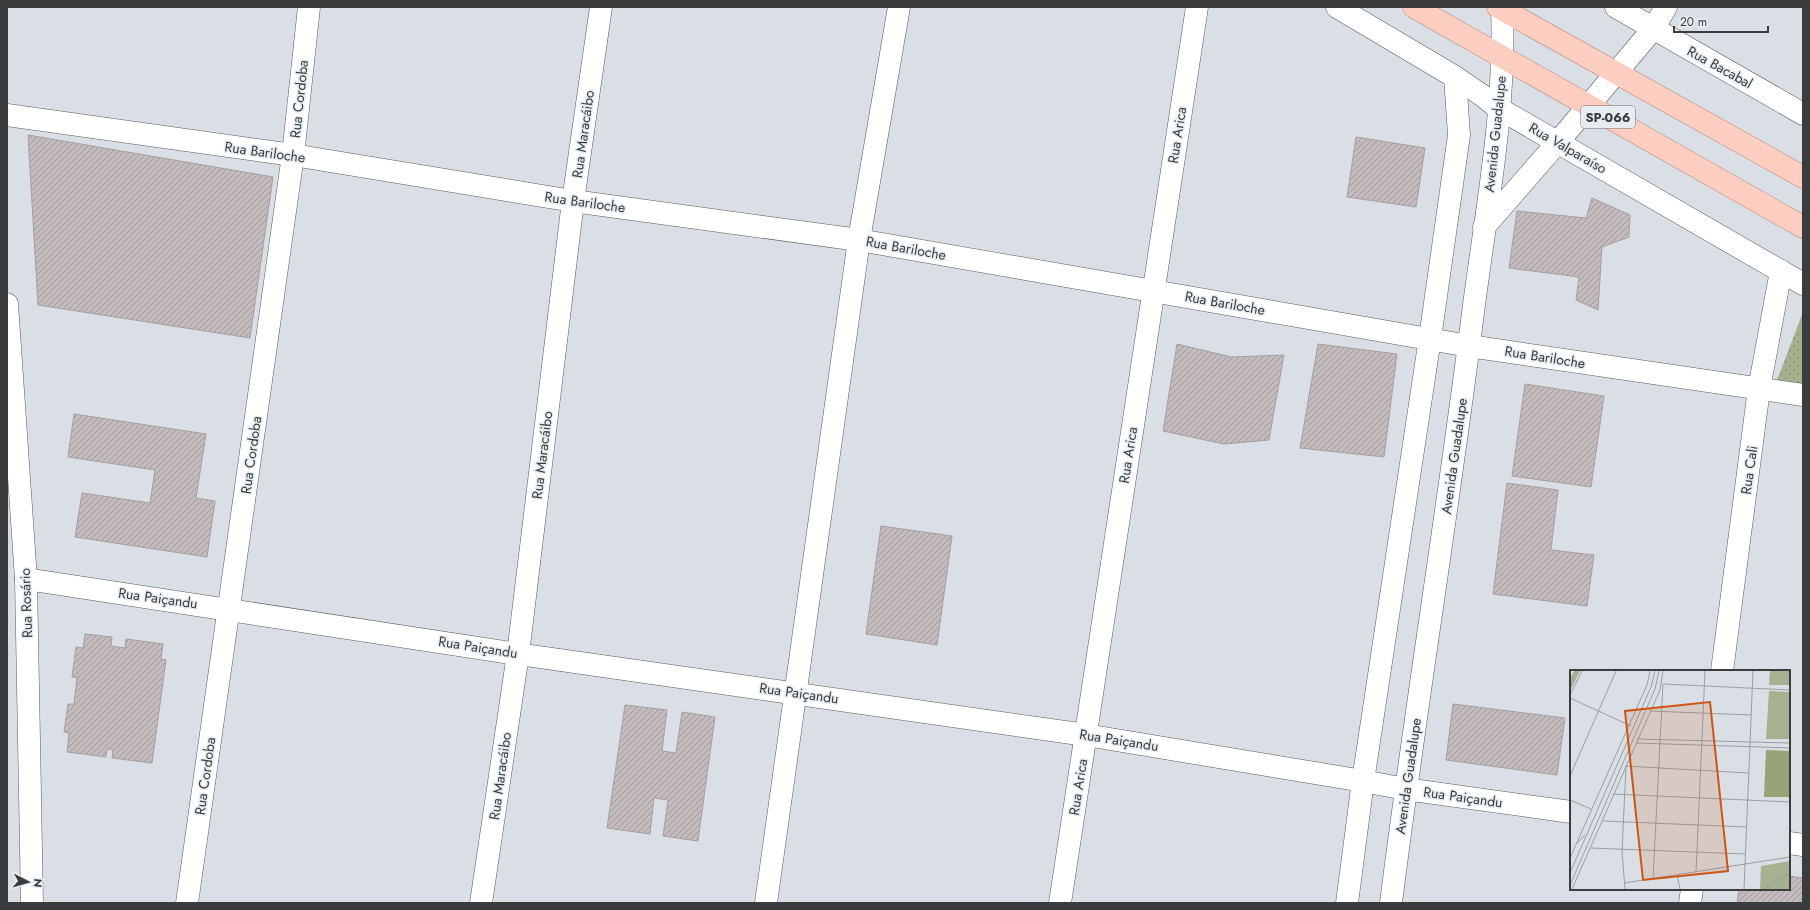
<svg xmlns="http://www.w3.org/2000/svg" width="1810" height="910" font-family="Jost,sans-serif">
<defs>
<pattern id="park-dots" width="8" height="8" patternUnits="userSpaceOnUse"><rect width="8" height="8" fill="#a7b190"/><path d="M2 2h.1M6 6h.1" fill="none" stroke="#899177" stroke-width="1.8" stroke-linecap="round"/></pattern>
<pattern id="building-hatch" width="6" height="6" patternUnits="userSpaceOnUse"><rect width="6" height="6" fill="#c3bbbe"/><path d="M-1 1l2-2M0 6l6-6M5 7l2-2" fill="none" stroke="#9f999c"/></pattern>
</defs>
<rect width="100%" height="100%" fill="#d9dfe4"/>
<!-- park -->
<path fill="url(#park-dots)" d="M1803,312V384L1777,380Z"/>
<!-- building -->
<g fill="url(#building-hatch)" stroke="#a69fa1">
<path d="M28,135L273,177L250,338L38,305Z"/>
<path d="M1356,137L1425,148L1416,207L1347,197Z"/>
<path d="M1592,198L1630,215L1629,237L1602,247L1598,310L1576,300L1579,277L1509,268L1517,211L1586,218Z"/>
<path d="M1177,344L1231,357L1284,355L1269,440L1224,444L1163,431Z"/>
<path d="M1318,344L1397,354L1384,457L1300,448Z"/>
<path d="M1525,384L1604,396L1591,487L1512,476Z"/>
<path d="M74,414L206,434L196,498L215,501L207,557L75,537L82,493L150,503L155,470L68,457Z"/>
<path d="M1507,483L1558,490L1551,550L1594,555L1587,606L1493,594Z"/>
<path d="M881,526L952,536L937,645L866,634Z"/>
<path d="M85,634L112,637L111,646L125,648L126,639L163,644L161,659L166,660L152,763L112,758L113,750L107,749L106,757L67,752L69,733L64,732L68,704H74L77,677H72L76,647L83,648Z"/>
<path d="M1453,704L1565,718L1557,775L1446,760Z"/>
<path d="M625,705L667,710L662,751L676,753L682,712L715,717L698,841L663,836L668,800L654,798L650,834L607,828Z"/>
<path d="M1789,876L1803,878V903H1737L1739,889H1789Z"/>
</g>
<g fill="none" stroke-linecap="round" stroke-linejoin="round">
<defs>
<g id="minor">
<path d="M7,115L293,155L573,201L859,240L1469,346L1803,395"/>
<path d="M1558,142L1653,29L1666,7"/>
<path d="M7,304L26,579L32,903"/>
<path d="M26,579L518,654L1086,735L1363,781L1405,789L1571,812"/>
<path d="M1722,671L1759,389L1781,271"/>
<path d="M1789,843L1803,845"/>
<path d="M187,903L293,155L309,7"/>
<path d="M481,903L518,654L573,201L601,7"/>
<path d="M766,903L859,240L899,7"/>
<path d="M1060,903L1197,7"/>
<path d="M1690,903L1692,889"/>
</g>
<g id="tertiary">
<path d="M1337,7L1455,77L1483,96L1498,108L1803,284"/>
<path d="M1616,7L1803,114"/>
<path d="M1484,227L1558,142"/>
<path d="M1347,903L1363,781L1430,338L1459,135L1455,77"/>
<path d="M1391,903C1416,703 1449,505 1474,305C1487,206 1506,107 1502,7"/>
</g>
<g id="primary">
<path d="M1414,7L1803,227"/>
<path d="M1498,7L1803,177"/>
</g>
</defs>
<!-- minor casing -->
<use href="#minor" stroke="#565b5f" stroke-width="23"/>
<!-- tertiary casing -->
<use href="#tertiary" stroke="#565b5f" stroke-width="23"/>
<!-- primary casing -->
<use href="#primary" stroke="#b78578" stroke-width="23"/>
<!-- minor -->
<use href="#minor" stroke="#fff" stroke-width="22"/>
<!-- tertiary -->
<use href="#tertiary" stroke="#fff" stroke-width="22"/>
<!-- primary -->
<use href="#primary" stroke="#fccec1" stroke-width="22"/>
</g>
<g text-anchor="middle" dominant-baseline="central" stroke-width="3" stroke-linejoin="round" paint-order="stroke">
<!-- shield labels -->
<rect fill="#e6edf1" stroke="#6e7174" stroke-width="1" x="1581" y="106" width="54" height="22" rx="3"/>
<g font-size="13" font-weight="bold" fill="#3a3c3e">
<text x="1608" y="117">SP-066</text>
</g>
<!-- street labels -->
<g font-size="14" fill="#3a3c3e" stroke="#e6edf1">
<text transform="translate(1720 67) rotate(29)">Rua Bacabal</text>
<text transform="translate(299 99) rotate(-84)">Rua Cordoba</text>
<text transform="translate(583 134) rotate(-82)">Rua Maracáibo</text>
<text transform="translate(1495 134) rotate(-84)">Avenida Guadalupe</text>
<text transform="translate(1177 135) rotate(-81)">Rua Arica</text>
<text transform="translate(1568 148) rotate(30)">Rua Valparaíso</text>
<text transform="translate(265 152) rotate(8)">Rua Bariloche</text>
<text transform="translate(585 202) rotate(8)">Rua Bariloche</text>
<text transform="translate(906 248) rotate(10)">Rua Bariloche</text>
<text transform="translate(1225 303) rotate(10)">Rua Bariloche</text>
<text transform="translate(1545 357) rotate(9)">Rua Bariloche</text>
<text transform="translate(251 455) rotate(-82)">Rua Cordoba</text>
<text transform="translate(542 455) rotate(-83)">Rua Maracáibo</text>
<text transform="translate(1128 455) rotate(-81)">Rua Arica</text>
<text transform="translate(1454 456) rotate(-82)">Avenida Guadalupe</text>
<text transform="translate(1749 470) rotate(-82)">Rua Cali</text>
<text transform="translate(158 598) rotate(8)">Rua Paiçandu</text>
<text transform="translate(26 603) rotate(-92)">Rua Rosário</text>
<text transform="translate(478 647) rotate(9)">Rua Paiçandu</text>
<text transform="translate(799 693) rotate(8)">Rua Paiçandu</text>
<text transform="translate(1119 740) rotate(9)">Rua Paiçandu</text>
<text transform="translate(205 776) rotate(-82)">Rua Cordoba</text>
<text transform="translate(500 776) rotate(-82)">Rua Maracáibo</text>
<text transform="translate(1408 776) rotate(-82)">Avenida Guadalupe</text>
<text transform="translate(1078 787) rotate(-81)">Rua Arica</text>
<text transform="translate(1463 797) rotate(8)">Rua Paiçandu</text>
</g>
</g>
<!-- overview -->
<g transform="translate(1570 670)">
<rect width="220" height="220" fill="#d9dfe4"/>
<path d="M200,1H220V15H199ZM199,21L220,22V69H196ZM220,191V219H190L191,196Z" fill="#a7b190"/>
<path d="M196,80L220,81V127H194Z" fill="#97a477"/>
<path d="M4,1H10L0,21V9Z" fill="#a7b190"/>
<path fill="none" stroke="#999ea2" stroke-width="1" d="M0,25L12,1M0,28L61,56M80,41L181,45M67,69L220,73M66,73L220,78M55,96L178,103M0,106L46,1M43,124L220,132M0,130L21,139M33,151L176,157M6,174L15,165M21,178L175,184M0,188L77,15L80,1M126,202L135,1M0,203L81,17L85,1M107,205L110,219M83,209L93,14L220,20M54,213L220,187M0,215L85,19L89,1M2,219L90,20L93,1M55,219L52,181L56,97M174,219L183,1M195,219L220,203"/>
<path fill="#ce5514" fill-opacity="0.15" stroke="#ce5514" stroke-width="2" d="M140,32L158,201L73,210L55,41Z"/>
<rect width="220" height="220" fill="none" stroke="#3a3c3e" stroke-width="2"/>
</g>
<!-- border -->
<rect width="1810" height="910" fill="none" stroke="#3a3c3e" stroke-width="16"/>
<!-- north arrow -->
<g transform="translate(28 882) rotate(96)" stroke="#e6edf1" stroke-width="3" paint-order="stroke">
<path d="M0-3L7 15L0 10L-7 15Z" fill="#3a3c3e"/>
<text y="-6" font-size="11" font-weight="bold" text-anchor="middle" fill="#3a3c3e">N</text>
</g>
<!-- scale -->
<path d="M1674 26v6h94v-6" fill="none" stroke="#3a3c3e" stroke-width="2"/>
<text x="1680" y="26" font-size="12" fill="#3a3c3e" stroke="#e6edf1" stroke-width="3" paint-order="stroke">20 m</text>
</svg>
